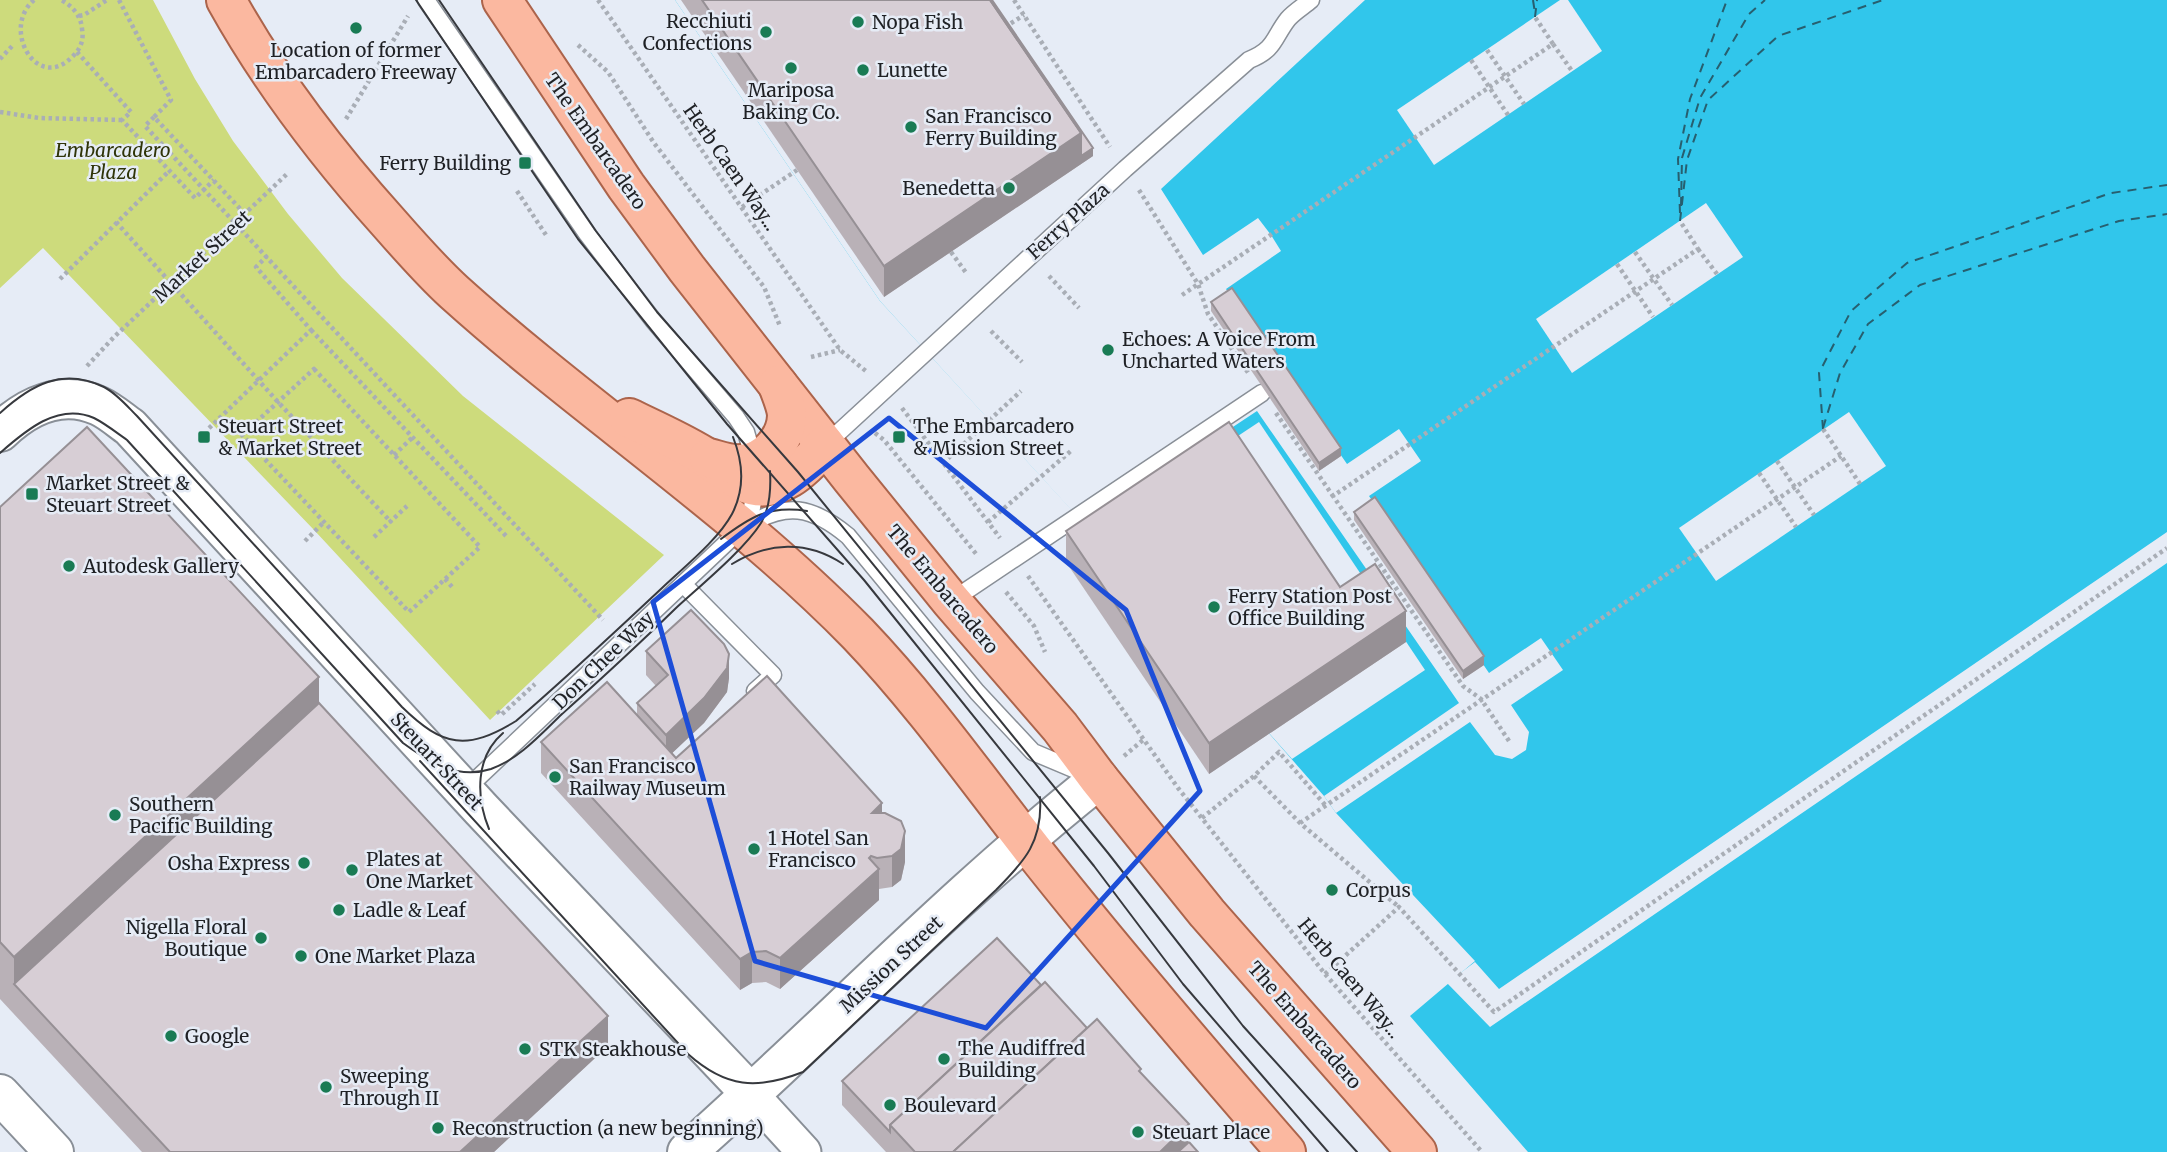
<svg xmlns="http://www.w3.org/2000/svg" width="2167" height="1152" font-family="Merriweather,serif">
<rect width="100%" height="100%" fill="#e6ecf6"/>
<!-- green -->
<path fill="#cddb7c" d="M0,0H153L195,79L233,141L288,214L342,278L463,396L664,555L490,720L315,531L43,248L0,288Z"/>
<!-- water -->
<path fill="#31c6eb" d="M675,0H2167V1152H1528L1410,1016L1475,961L1336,813L1324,796L1093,533L880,301Z"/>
<!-- pier -->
<g fill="#e6ecf6">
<path d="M675,0H1365L1161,189L1203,255L1258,218L1271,235L1281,251L1226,289L1347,464L1399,429L1421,461L1369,496L1489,673L1541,638L1563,670L1511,705L1529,732L1526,750L1512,759L1495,755L1470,722L1336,813L1324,796L1459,703L1257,411L1085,525L880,301Z"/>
<path d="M1560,0H1568L1602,51L1434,165L1397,110Z"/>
<path d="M1706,203L1743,257L1572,373L1536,319Z"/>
<path d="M1849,412L1886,466L1716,581L1679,528Z"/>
<path d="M1259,422L1425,670L1292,759L1092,533Z"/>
<path d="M2167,532V563L1490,1027L1447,983L1475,962L1499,989Z"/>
</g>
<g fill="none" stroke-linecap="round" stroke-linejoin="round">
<!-- ferry -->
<g stroke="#275f6f" stroke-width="2" stroke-dasharray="9 7" stroke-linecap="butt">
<path d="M1533,0L1535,13"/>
<path d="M1535,17L1537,0"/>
<path d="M1681,206L1682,158L1700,98L1749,14L1765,0"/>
<path d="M1680,213L1678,159L1690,99L1727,0"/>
<path d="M1680,221L1687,160L1708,100L1778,36L1883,0"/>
<path d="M1823,428L1840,373L1868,324L1920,285L2119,221L2167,214"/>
<path d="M1823,429L1819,373L1851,311L1907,263L2111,193L2167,185"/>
</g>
<defs>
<g id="service">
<path d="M426,0L587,234L653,320L736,417L746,432L755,463"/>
<path d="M825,445L1125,169L1249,60C1276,49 1273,38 1288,19C1294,12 1304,6 1311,0"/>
<path d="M745,527C786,501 812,506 848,536L977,692L1033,752L1083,773"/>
<path d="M683,584L773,675L755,691"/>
<path d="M951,601L1262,393"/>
<path d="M464,791L742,528L750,518L756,486"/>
</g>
<path id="minor" d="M751,1094L804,1152"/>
<g id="tertiary">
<path d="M0,432C27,406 62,389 99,406C110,411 120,420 130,427L481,809L751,1094"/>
<path d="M0,1094L54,1152"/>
<path d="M687,1152C825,1029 954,894 1099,779"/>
</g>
<g id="primary">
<path d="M226,0C271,81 327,154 389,223C410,247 431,271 454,292C585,410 735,508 858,634C922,701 975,776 1032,849C1114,953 1200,1053 1286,1152"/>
<path d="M502,0L626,186L687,269L852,479L951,601L1060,727L1099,779L1207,913L1417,1152"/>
<path d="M629,418C654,430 679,441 702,455C715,464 729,474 743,482C777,498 805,468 825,445"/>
<path d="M709,458C720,461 730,465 741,464C765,463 786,440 787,416C787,407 781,394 778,385"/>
</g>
</defs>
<!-- service casing -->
<use href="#service" stroke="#898f97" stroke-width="19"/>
<!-- minor casing -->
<use href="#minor" stroke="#898f97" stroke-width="37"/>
<!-- tertiary casing -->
<use href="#tertiary" stroke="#898f97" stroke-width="42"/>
<!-- primary casing -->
<use href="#primary" stroke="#ac644b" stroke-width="42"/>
<!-- path -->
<g stroke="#a9aeb6" stroke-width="4.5" stroke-dasharray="3.5 3.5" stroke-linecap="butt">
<path d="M34,0C0,29 38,95 74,55C81,48 84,39 82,29C81,16 73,6 61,0"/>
<path d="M119,0L171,100L154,117L246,215"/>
<path d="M598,0L840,350L867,372"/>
<path d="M1014,0L1110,147"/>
<path d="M79,16L84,15L107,0"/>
<path d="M1005,27L1024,15"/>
<path d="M1553,44L1572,71"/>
<path d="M578,45L608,72L654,143L764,287L780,326"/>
<path d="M1487,50L1524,104"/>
<path d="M77,52L131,112L122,120L195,198L214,180"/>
<path d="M0,59L14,44"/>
<path d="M1471,60L1508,115"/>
<path d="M0,112L39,118L122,120"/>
<path d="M154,117L145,126L603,620"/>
<path d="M346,119L408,16"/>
<path d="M1139,190L1198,284L1208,314L1249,374"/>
<path d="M517,191L546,235"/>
<path d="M742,207L797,170"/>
<path d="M116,222L278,402L391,522"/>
<path d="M1698,249L1717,274"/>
<path d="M951,252L967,274"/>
<path d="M1635,252L1672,305"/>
<path d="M1617,264L1653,317"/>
<path d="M1049,276L1079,308"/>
<path d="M60,279L169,171"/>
<path d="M1182,295L1553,44L1535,17"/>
<path d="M311,330L508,538"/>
<path d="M991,331L1022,362"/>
<path d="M811,357L840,350"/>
<path d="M87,366L114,337L288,173"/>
<path d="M314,369L480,547L409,612L242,435Z"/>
<path d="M902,408L1000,538"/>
<path d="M1276,413L1333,496"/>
<path d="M1823,429L1860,484"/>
<path d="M204,433L311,330L256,267L267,256"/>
<path d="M875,433L884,440L977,555"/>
<path d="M394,455L413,437"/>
<path d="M1777,461L1814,515"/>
<path d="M943,463L1021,391"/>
<path d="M1759,473L1796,527"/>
<path d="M988,522L1072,450"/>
<path d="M374,537L407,506"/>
<path d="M305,541L324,522"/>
<path d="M1028,576L1178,788L1325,974L1482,1152"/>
<path d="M445,579L453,588"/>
<path d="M1006,592L1034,626L1045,652"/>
<path d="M497,711L501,715L535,684"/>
<path d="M1509,741L1481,699L1463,686L1333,496L1698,249L1680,221"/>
<path d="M1124,756L1143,740"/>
<path d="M1254,776L1300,823L1399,907"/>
<path d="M1202,818L1254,776L1279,752L1326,806"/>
<path d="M1300,823L1841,456"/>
<path d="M1325,974L1399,907L1494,1012L2167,548"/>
</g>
<!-- service -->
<use href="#service" stroke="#fff" stroke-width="16"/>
<!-- minor -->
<use href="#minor" stroke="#fff" stroke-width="33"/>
<!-- tertiary -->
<use href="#tertiary" stroke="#fff" stroke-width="38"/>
<!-- primary -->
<use href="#primary" stroke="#fbb8a0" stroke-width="38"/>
<!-- tram -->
<g stroke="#37393e" stroke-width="2">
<path d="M416,0L578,239L727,424L864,580L1094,866L1183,984L1328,1152"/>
<path d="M439,0L596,231L657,312L798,472L1108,853L1243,1026L1357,1152"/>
<path d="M0,413C31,385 62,367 104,387C116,393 127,406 137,416L402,707C443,747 467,751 516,721C566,678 614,633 662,588C684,567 718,540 732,514C745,489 743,462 733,437"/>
<path d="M0,453C25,431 58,402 94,418C106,424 117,433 127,440L403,743C429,762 457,780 491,769C519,759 541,734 562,714C600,680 638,645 675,609C700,586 744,550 761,523C770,508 771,488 770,471"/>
<path d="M721,539C750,517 769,505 807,511"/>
<path d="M732,564C768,542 807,540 843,564"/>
<path d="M420,761L688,1054C726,1088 757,1090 803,1072L996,890C1025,861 1043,841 1040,797"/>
<path d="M489,829C476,797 475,757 503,733"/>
</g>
</g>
<!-- wall -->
<g fill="#b9b1b7">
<path d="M681,0H992L1093,156L884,297Z"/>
<path d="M1211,302L1341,456L1319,471L1211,311Z"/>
<path d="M0,507L319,703L608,1046L494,1152H142L0,999Z"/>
<path d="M1354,512L1484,665L1463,679L1354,520Z"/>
<path d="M1066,531L1406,642L1209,774L1066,562Z"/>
<path d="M646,651L729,678L727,692L704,723L672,753L676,758L882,813L905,862L901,880L892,887L879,889V900L780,989L766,982L752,983L740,990L541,773V742L637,715V703L656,686L646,675Z"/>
<path d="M1041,985L1087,1028L1141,1074L1189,1142L1198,1152H886L842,1105V1081Z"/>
</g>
<!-- shaded-wall -->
<g fill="#969095">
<path d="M1081,133L1093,148V156L884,297V266Z"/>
<path d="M1341,448V456L1319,471V463Z"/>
<path d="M1406,611V642L1209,774V743Z"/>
<path d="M729,654V678L727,692L704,723L666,759V735Z"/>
<path d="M1484,656V665L1463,679V671Z"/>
<path d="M319,677V734L14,984V957Z"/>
<path d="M882,803V834L872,813Z"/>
<path d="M905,831V862L901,880L892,887V856Z"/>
<path d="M871,856V876L879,869V900L780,989V958Z"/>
<path d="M752,952V983L740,990V959Z"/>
<path d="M608,1016V1046L494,1152H460Z"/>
<path d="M1189,1124V1152H1160Z"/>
</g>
<!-- building -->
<g fill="#d7ced5" stroke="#969095" stroke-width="2">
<path d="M702,0H990L1081,133L884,266Z"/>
<path d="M990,0H992L1093,148L1081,156V133Z"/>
<path d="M1232,288L1341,448L1319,463L1211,302Z"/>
<path d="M1229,422L1340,587L1375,564L1406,611L1209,743L1066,531Z"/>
<path d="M87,427L319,677L14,957L0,942V507Z"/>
<path d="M1375,497L1484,656L1463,671L1354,512Z"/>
<path d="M691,610L724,644L729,654L727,668L704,698L666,735L637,703L668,675L646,651Z"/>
<path d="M767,676L882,803L872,813H885L901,821L905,831L901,849L892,856L877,858L871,856L869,858L879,869L780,958L766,951L752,952L740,959L541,742L607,682L676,758Z"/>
<path d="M319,703L608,1016L460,1152H170L14,984Z"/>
<path d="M997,938L1041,985L890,1125V1132L842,1081Z"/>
<path d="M1045,982L1087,1028L953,1152H915L890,1125Z"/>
<path d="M1097,1019L1141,1069L1139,1071L1189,1124L1160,1152H953Z"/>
<path d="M1189,1142L1198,1152H1178Z"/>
</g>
<!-- marked area -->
<path fill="none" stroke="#1d4ed8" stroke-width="5" stroke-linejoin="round" d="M889,418L1126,610L1200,791L986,1028L755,961L653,602Z"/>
<!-- markers -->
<g fill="#197b54" stroke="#e6ecf6" stroke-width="2.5">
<circle cx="858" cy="22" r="7"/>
<circle cx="356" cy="28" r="7"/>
<circle cx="766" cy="32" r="7"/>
<circle cx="791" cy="68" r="7"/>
<circle cx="863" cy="70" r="7"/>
<circle cx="911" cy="127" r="7"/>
<rect x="518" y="156" width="14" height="14" rx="3.5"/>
<circle cx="1009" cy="188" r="7"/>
<circle cx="1108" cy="350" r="7"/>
<rect x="197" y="430" width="14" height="14" rx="3.5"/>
<rect x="892" y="430" width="14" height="14" rx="3.5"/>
<rect x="25" y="487" width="14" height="14" rx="3.5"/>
<circle cx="69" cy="566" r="7"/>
<circle cx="1214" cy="607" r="7"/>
<circle cx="555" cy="777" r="7"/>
<circle cx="115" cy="815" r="7"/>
<circle cx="754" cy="849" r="7"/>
<circle cx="304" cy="863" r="7"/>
<circle cx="352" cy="870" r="7"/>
<circle cx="1332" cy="890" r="7"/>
<circle cx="339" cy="910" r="7"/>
<circle cx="261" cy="938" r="7"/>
<circle cx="301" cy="956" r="7"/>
<circle cx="171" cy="1036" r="7"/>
<circle cx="525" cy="1049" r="7"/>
<circle cx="944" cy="1059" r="7"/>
<circle cx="326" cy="1087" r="7"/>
<circle cx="890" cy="1105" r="7"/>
<circle cx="438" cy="1128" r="7"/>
<circle cx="1138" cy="1132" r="7"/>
</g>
<g text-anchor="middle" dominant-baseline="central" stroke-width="5" stroke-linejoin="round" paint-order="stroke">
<!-- poi labels -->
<g font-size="19" fill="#1f2125" stroke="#e6ecf6" text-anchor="start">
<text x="752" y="21" text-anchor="end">Recchiuti<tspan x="752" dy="22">Confections</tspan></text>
<text x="872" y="22">Nopa Fish</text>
<text x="356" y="50" text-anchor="middle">Location of former<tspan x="356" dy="22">Embarcadero Freeway</tspan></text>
<text x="877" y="70">Lunette</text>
<text x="791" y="90" text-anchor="middle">Mariposa<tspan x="791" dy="22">Baking Co.</tspan></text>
<text x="925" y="116">San Francisco<tspan x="925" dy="22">Ferry Building</tspan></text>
<text x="511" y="163" text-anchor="end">Ferry Building</text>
<text x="995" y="188" text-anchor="end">Benedetta</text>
<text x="1122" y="339">Echoes: A Voice From<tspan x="1122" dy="22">Uncharted Waters</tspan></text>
<text x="218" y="426">Steuart Street<tspan x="218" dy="22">&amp; Market Street</tspan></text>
<text x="913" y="426">The Embarcadero<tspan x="913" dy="22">&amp; Mission Street</tspan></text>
<text x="46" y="483">Market Street &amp;<tspan x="46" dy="22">Steuart Street</tspan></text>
<text x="83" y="566">Autodesk Gallery</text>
<text x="1228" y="596">Ferry Station Post<tspan x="1228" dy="22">Office Building</tspan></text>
<text x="569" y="766">San Francisco<tspan x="569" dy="22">Railway Museum</tspan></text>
<text x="129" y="804">Southern<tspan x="129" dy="22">Pacific Building</tspan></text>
<text x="768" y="838">1 Hotel San<tspan x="768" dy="22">Francisco</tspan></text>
<text x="366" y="859">Plates at<tspan x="366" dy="22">One Market</tspan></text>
<text x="290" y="863" text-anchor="end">Osha Express</text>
<text x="1346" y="890">Corpus</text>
<text x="353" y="910">Ladle &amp; Leaf</text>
<text x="247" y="927" text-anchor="end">Nigella Floral<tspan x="247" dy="22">Boutique</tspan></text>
<text x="315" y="956">One Market Plaza</text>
<text x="185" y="1036">Google</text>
<text x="958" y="1048">The Audiffred<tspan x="958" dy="22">Building</tspan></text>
<text x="539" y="1049">STK Steakhouse</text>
<text x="340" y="1076">Sweeping<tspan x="340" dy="22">Through II</tspan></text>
<text x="904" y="1105">Boulevard</text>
<text x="452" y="1128">Reconstruction (a new beginning)</text>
<text x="1152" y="1132">Steuart Place</text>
</g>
<!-- street labels -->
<g font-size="19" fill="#1f2125" stroke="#e6ecf6">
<text transform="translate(596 141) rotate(55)">The Embarcadero</text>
<text transform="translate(731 167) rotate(55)">Herb Caen Way...</text>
<text transform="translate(1068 221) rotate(-42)">Ferry Plaza</text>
<text transform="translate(202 256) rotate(-43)">Market Street</text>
<text transform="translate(943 589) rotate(50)">The Embarcadero</text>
<text transform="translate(603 660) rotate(-44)">Don Chee Way</text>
<text transform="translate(437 761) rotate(47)">Steuart Street</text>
<text transform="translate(891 964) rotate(-43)">Mission Street</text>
<text transform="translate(1350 978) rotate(50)">Herb Caen Way...</text>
<text transform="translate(1305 1025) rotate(49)">The Embarcadero</text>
</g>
<!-- park labels -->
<g font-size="19" font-style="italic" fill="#2f3408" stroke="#e6ecf6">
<text x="113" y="150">Embarcadero<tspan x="113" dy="22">Plaza</tspan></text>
</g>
</g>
</svg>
